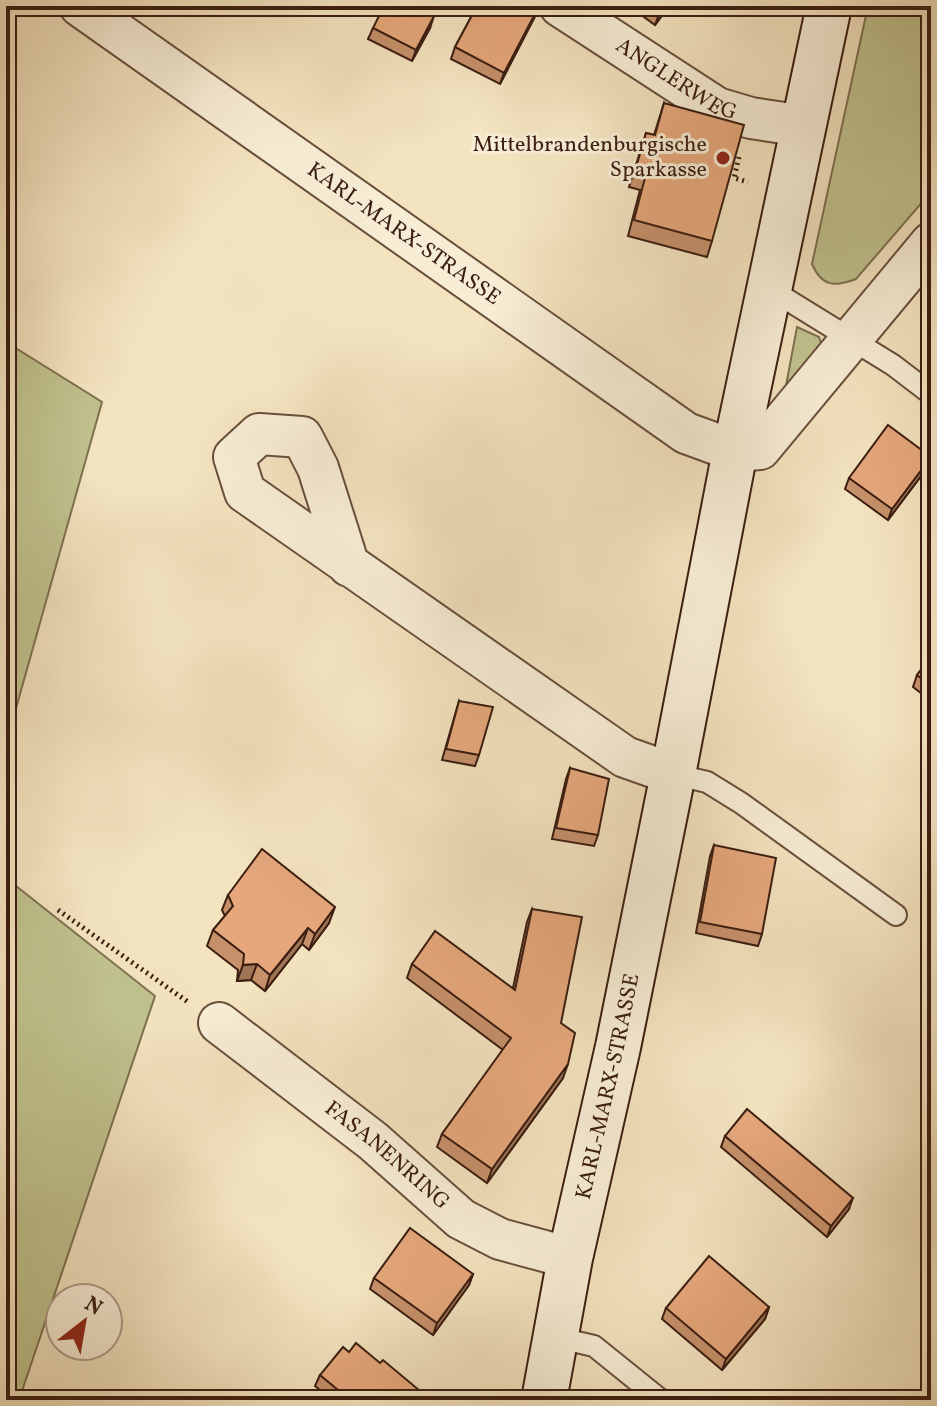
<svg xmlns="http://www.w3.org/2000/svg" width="937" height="1406" font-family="Vollkorn,serif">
<rect width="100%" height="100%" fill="#f3e3bf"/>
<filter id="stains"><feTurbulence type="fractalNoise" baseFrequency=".0025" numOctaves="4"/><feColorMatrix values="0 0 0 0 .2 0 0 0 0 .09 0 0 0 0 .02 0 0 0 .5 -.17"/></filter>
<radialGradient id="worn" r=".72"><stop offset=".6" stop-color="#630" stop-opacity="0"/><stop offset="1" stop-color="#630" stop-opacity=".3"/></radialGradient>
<!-- green -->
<g fill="#c0c28e" stroke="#7e7050" stroke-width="2">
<path d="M868,6H931V192L856,279C835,287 822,287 812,264Z"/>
<path d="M797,327L819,337L822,346L785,391Z"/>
<path d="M6,342L102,402L6,744Z"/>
<path d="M6,878L155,996L19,1400H6Z"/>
</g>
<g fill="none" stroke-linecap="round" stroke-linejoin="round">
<defs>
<g id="lane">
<path d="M770,289L893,365L931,394"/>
<path d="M673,774L707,782L741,803L896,915"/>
<path d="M555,1337L594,1346L661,1400"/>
</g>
<g id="street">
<path id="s1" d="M80,6L686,433L735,451L760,449L931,243"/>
<path id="s2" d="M560,6L717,108L751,118L804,126"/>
<path d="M349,566L318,468L302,437L259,434L234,457L245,492L625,757L673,774"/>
<path id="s3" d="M219,1023L373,1141L461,1219L500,1239L570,1258"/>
</g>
<g id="secondary">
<path id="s4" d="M544,1400L570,1258L618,1047L673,774L735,451L829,6"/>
</g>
</defs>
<!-- lane casing -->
<use href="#lane" stroke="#694e3c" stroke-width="24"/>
<!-- street casing -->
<use href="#street" stroke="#694e3c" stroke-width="44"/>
<!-- secondary casing -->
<use href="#secondary" stroke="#3b1d11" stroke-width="48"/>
<!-- path -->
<g stroke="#3b1d11" stroke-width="5" stroke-dasharray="2 4" stroke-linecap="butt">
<path d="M739,157L734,178L748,182"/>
<path d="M58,910L188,1002"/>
</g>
<!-- lane -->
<use href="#lane" stroke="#f7edd5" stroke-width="20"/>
<!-- street -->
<use href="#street" stroke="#f7edd5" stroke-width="40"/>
<!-- secondary -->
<use href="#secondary" stroke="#f7edd5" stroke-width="44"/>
</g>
<!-- wall -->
<g fill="#c5906a" stroke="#3b1d11" stroke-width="2">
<path d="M477,6H540L500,84L451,59L455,47Z"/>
<path d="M629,6H669L655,25Z"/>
<path d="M373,28H430L412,61L368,39Z"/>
<path d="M664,103L712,241L707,257L628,236L640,190L629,187L646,133L654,135Z"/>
<path d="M931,329V342L928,339Z"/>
<path d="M931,457L927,468L888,520L845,489L849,478Z"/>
<path d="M931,657V701L913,687L917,675Z"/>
<path d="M459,701L479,755L475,766L442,760Z"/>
<path d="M570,768L598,835L594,846L552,839L566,779Z"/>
<path d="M714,845L762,934L758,946L696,933L710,856Z"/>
<path d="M228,895L329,923L309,950L302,944L265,991L251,980L237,981L238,970L207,946L213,930L225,916L222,910Z"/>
<path d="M532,909L561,1023L563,1078L487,1183L437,1147L442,1134L503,1050L407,978L412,964L513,988L527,922Z"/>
<path d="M725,1136L849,1209L827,1237L721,1147Z"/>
<path d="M473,1274L469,1285L433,1335L370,1289L374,1278Z"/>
<path d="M769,1307L765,1319L722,1370L662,1319L666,1308Z"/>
<path d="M380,1363L426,1396L425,1400H332L315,1386L320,1375Z"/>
</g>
<!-- shaded-wall -->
<g fill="#a07556" stroke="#3b1d11" stroke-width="2">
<path d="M539,6L538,11L500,84L504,73Z"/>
<path d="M663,6H669L655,25L661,9Z"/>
<path d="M434,16L430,28L412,61L416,50Z"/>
<path d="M931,457L927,468L888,520L892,509Z"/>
<path d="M335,907L329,923L309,950L315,934Z"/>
<path d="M308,928L302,944L265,991L270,975Z"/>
<path d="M257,964L251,980L237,981L243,965Z"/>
<path d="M568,1064L563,1078L487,1183L492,1169Z"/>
<path d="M853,1198L849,1209L827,1237L831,1226Z"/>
<path d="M473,1274L469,1285L433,1335L437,1323Z"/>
<path d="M769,1307L765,1319L722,1370L726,1359Z"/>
</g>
<!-- building -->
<g fill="#e5a77b" stroke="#3b1d11" stroke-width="2">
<path d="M384,6H414L434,16L416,50L373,28Z"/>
<path d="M477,6H539L504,73L455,47Z"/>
<path d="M664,103L744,125L712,241L634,220L646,174L635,171L646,133L655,135Z"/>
<path d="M888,425L931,457L892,509L849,478Z"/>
<path d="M931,657V686L917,675Z"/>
<path d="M459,701L493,707L479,755L446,749Z"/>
<path d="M570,768L609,779L598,835L556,828Z"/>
<path d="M714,845L776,858L762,934L700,922Z"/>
<path d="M262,849L335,907L315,934L308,928L270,975L257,964L243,965L244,954L213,930L233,906L228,895Z"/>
<path d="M532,909L582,917L561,1023L575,1033L568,1064L492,1169L442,1134L511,1038L412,964L435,931L515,990Z"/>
<path d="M747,1109L853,1198L831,1226L725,1136Z"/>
<path d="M410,1228L473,1274L437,1323L374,1278Z"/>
<path d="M709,1256L769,1307L726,1359L666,1308Z"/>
<path d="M356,1343L380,1363L383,1360L426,1396L424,1399L425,1400H350L320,1375L343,1347L349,1352Z"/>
<path d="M643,1394L651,1400H638Z"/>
</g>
<!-- markers -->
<circle fill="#8f2418" stroke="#f7edd5" stroke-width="3" cx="723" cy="158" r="8"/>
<g text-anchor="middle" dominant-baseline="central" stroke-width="6" stroke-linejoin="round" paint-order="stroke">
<!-- street labels -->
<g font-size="22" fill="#3b1d11" stroke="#f7edd5">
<text stroke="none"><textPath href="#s2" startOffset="138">ANGLERWEG</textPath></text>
<text stroke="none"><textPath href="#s1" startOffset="396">KARL-MARX-STRASSE</textPath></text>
<text stroke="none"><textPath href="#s4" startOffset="320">KARL-MARX-STRASSE</textPath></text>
<text stroke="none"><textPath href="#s3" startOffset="214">FASANENRING</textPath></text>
</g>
<!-- poi labels -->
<g font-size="22" fill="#3b1d11" stroke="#f7edd5" text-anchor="end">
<text x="707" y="145">Mittelbrandenburgische<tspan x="707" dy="25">Sparkasse</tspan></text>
</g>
</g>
<!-- margin -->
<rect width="937" height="1406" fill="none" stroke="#f3e3bf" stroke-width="32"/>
<rect x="8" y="8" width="921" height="1390" fill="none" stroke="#3b1d11" stroke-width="4"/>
<rect x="16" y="16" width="905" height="1374" fill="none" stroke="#3b1d11" stroke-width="2"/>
<!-- north arrow -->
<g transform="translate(84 1322) rotate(31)"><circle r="38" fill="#f7edd5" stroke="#ac9a87" stroke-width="2"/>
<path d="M0-6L14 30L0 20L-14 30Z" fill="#8f2418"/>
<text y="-12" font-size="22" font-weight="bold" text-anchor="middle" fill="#3b1d11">N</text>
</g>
<rect width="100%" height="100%" filter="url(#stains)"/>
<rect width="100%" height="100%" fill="url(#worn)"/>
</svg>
